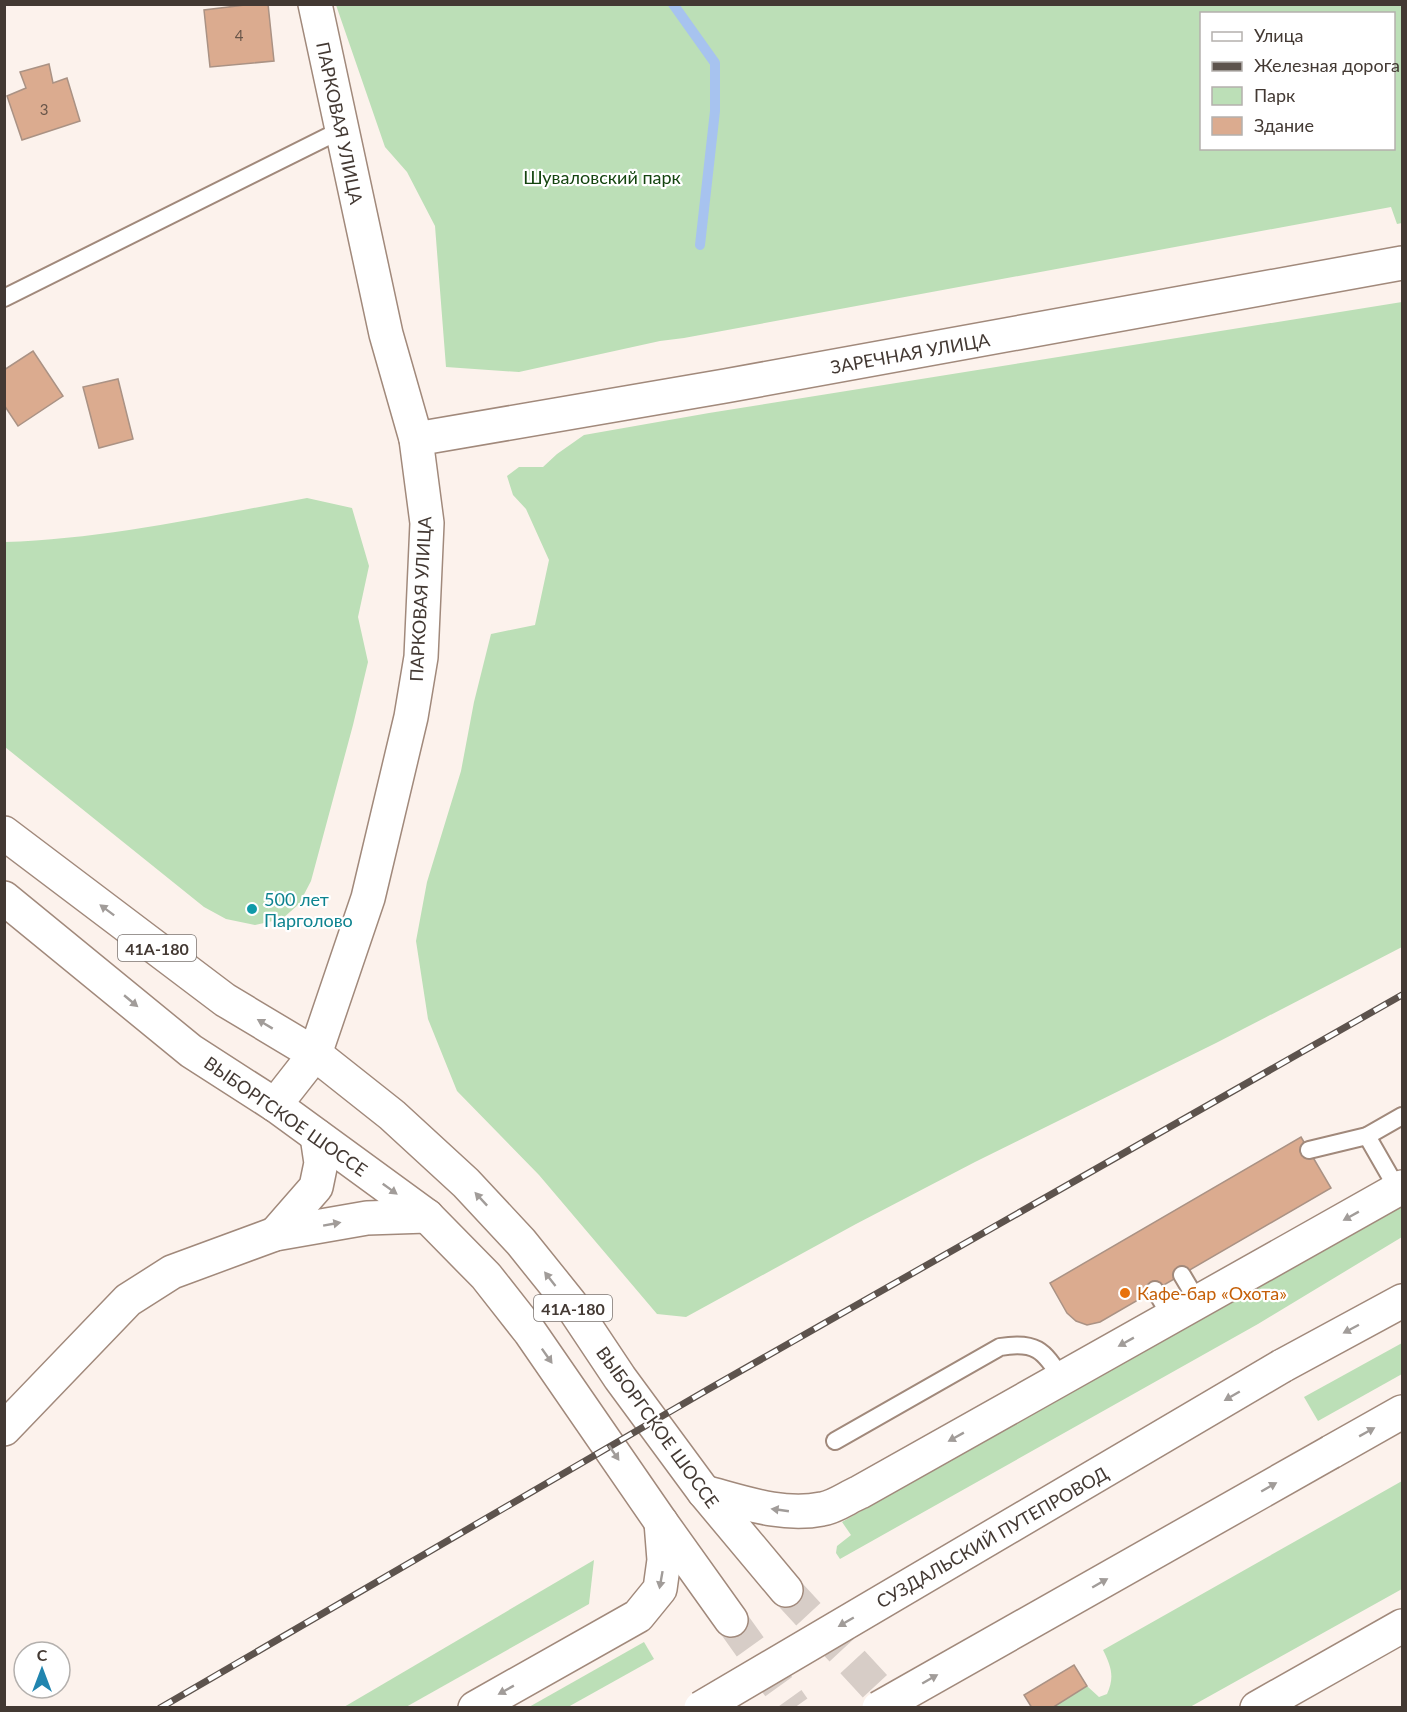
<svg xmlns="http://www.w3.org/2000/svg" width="1407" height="1712" font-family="Lato,sans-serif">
<rect width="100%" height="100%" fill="#fcf2ec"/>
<!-- green -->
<g fill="#bcdfb7" fill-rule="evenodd">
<path d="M336,5H1402V223L1397,224L1391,207L684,338L660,341L519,372L446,367L435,226L407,172L385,147ZM1202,14H1394V148H1202Z"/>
<path d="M1402,302V947L1216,1043L975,1162L856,1224L686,1317L657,1314L539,1175L457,1091L428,1019L416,941L427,882L461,771L474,702L491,634L535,625L549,560L526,509L513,495L507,476L519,467H543L557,454L584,435L709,413Z"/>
<path d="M307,498L352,508L369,566L358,617L368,662L353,725L311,881L299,904L282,919L255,925L226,919L204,907L5,747V542C105,539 208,516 307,498Z"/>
<path d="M1402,1206V1237L1258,1324L840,1559L836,1553L837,1546L851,1535L842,1522L1177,1330Z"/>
<path d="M1402,1343V1374L1318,1421L1304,1397Z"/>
<path d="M1402,1481V1589L1190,1707L1052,1708L1087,1686L1099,1697L1107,1694C1115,1677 1111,1666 1103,1650Z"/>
<path d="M594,1560L589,1604L406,1707H344Z"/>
<path d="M644,1642L654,1659L568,1707H529Z"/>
</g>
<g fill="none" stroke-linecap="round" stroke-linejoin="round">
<!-- stream -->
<path stroke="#a7c3ef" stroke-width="10" d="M673,4L715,63V111L700,245"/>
</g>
<!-- building -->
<g fill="#dbab8f" stroke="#aa9284" stroke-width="1.5">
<path d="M253,4H268L274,61L210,67L204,10Z"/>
<path d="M49,64L53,83L67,78L80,121L22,140L7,96L26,88L20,72Z"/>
<path d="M33,351L63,396L18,426L4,405V370Z"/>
<path d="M118,379L133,439L99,448L83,387Z"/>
<path d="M1301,1137L1331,1188L1100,1322L1087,1325L1076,1321L1067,1313L1050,1283Z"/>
<path d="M1074,1665L1087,1686L1052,1708H1032L1024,1695Z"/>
</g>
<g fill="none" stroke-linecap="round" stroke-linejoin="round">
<!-- primary-tunnel -->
<g stroke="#d7cdc7" stroke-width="33" stroke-dasharray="33 16" stroke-linecap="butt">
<path d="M786,1590L895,1708"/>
<path d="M731,1620L794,1708"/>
</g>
<defs>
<g id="lane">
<path d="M4,298L341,130"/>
<path d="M1367,1136L1398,1190"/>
<path d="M1309,1150L1367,1136L1402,1116"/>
<path d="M1182,1275L1198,1302"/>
<path d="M1155,1290L1171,1317"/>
<path d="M835,1441L1000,1347C1035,1341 1044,1350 1061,1378"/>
</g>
<g id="street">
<path d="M275,1234L316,1187L321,1163L317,1136"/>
<path d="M4,1429L128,1300L172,1272L275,1234L367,1218L427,1216"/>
</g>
<g id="secondary">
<path d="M416,439L725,386L1402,263"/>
<path d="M275,1105L315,1054L368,898L411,717L421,657L427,523L416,439L386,334L315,4"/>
<path d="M1282,1366L1402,1301"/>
<path d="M1331,1452L1402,1412"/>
<path d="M704,1492C742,1502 782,1517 822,1509C835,1507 848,1497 860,1492L1402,1187"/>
<path d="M475,1708L638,1616L660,1589L664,1560L661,1522"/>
<path d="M1257,1708L1402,1626"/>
</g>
<g id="primary">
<path d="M4,833L225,1000L315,1054L392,1115L466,1183L521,1242L570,1303L620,1378L704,1492L786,1590"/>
<path d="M4,898L191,1051L275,1105L427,1216L486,1276L530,1332L661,1522L731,1620"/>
</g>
</defs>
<!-- lane casing -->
<use href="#lane" stroke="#a1897b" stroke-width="20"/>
<!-- street casing -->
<use href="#street" stroke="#a1897b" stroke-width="36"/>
<!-- secondary casing -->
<use href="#secondary" stroke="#a1897b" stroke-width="36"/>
<!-- primary casing -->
<use href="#primary" stroke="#a1897b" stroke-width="36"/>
<!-- lane -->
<use href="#lane" stroke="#fff" stroke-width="16"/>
<!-- street -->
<use href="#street" stroke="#fff" stroke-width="33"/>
<!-- secondary -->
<use href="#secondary" stroke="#fff" stroke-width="33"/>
<!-- primary -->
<use href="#primary" stroke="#fff" stroke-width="33"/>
<defs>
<path id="rail" d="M160,1708L707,1390L1402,995"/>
</defs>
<!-- rail casing -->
<use href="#rail" stroke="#5d534d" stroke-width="7"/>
<!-- rail -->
<use href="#rail" stroke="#fff" stroke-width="4.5" stroke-dasharray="14" stroke-linecap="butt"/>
<defs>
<g id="secondary-bridge">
<path d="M701,1708L1282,1366"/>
<path d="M879,1708L1331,1452"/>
</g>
</defs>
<!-- secondary-bridge casing -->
<use href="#secondary-bridge" stroke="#a1897b" stroke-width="36" stroke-linecap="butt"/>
<!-- secondary-bridge -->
<use href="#secondary-bridge" stroke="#fff" stroke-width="33"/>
</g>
<!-- one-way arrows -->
<defs><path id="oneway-solid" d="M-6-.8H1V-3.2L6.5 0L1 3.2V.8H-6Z" transform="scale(1.5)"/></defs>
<g fill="#a19c99">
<use href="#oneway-solid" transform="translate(107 910) rotate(-143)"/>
<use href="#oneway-solid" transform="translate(131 1001) rotate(40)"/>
<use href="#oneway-solid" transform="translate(265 1024) rotate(-149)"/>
<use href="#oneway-solid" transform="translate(390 1189) rotate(36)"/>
<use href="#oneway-solid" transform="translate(481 1199) rotate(-133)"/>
<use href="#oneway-solid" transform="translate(1351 1216) rotate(151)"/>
<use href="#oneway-solid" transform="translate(332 1224) rotate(-10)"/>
<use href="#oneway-solid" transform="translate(550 1279) rotate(-128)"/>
<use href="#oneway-solid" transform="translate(1351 1329) rotate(152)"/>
<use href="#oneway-solid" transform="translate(1126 1342) rotate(151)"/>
<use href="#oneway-solid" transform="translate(547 1356) rotate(55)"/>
<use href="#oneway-solid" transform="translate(1232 1396) rotate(150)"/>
<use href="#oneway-solid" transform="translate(1367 1432) rotate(-29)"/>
<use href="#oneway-solid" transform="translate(956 1437) rotate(151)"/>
<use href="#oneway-solid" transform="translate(614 1453) rotate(56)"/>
<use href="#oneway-solid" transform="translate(1269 1487) rotate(-30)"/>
<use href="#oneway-solid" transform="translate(780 1510) rotate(-172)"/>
<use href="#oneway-solid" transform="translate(661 1580) rotate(100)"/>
<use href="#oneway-solid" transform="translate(1100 1583) rotate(-30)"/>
<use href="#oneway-solid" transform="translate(846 1622) rotate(150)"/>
<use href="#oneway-solid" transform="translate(930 1679) rotate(-30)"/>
<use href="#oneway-solid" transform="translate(506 1690) rotate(151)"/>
</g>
<!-- markers -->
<circle fill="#0f9aa8" stroke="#fff" stroke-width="2" cx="252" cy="909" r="6"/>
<circle fill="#e8710a" stroke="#fff" stroke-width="2" cx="1125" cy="1293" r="6"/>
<g text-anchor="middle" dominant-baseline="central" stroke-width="4.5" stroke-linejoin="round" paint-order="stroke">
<!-- number labels -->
<g font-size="15" fill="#69564a">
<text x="239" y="35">4</text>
<text x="44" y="109">3</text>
</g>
<!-- shield labels -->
<g fill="#fff" stroke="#7b7470" stroke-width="1.5">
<rect x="118" y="935" width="78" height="26" rx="4.5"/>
<rect x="534" y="1295" width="78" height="26" rx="4.5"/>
</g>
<g font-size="16" font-weight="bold" fill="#433933">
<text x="157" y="948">41А-180</text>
<text x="573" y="1308">41А-180</text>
</g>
<!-- street labels -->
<g font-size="18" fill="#433933" stroke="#fff">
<text transform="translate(340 123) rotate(78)">ПАРКОВАЯ УЛИЦА</text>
<text transform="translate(910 353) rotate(-10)">ЗАРЕЧНАЯ УЛИЦА</text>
<text transform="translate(420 599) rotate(-87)">ПАРКОВАЯ УЛИЦА</text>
<text transform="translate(286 1116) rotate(35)">ВЫБОРГСКОЕ ШОССЕ</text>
<text transform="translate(658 1427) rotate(54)">ВЫБОРГСКОЕ ШОССЕ</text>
<text transform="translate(992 1537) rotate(-30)">СУЗДАЛЬСКИЙ ПУТЕПРОВОД</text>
</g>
<!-- park labels -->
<g font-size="18" fill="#14450f" stroke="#fff">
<text x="602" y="177">Шуваловский парк</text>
</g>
<!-- culture labels -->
<g font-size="18" fill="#0d838f" stroke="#fff" text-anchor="start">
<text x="264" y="899">500 лет<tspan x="264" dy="21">Парголово</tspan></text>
</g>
<!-- food labels -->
<g font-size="18" fill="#c56008" stroke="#fff" text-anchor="start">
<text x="1137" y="1293">Кафе-бар «Охота»</text>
</g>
</g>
<!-- border -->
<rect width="1407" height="1712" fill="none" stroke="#433933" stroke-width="12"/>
<!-- legend -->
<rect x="1200" y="12" width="195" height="138" fill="#ffffff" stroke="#b4b0ad" stroke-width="1.5"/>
<rect x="1212" y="32" width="30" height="9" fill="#ffffff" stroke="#b4b0ad" stroke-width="1.5"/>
<text x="1254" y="42" font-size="18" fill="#433933">Улица</text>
<rect x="1212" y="62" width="30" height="9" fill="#5d534d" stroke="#b4b0ad" stroke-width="1.5"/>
<text x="1254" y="72" font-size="18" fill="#433933">Железная дорога</text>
<rect x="1212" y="87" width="30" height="18" fill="#bcdfb7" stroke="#b4b0ad" stroke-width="1.5"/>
<text x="1254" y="102" font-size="18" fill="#433933">Парк</text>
<rect x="1212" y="117" width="30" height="18" fill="#dbab8f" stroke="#b4b0ad" stroke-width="1.5"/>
<text x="1254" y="132" font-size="18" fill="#433933">Здание</text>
<!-- north arrow -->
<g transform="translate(42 1670)"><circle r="28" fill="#ffffff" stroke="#b4b0ad" stroke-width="1.5"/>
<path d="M0-4.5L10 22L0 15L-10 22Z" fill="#2185af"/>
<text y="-9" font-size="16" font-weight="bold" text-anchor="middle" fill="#433933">С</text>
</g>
</svg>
